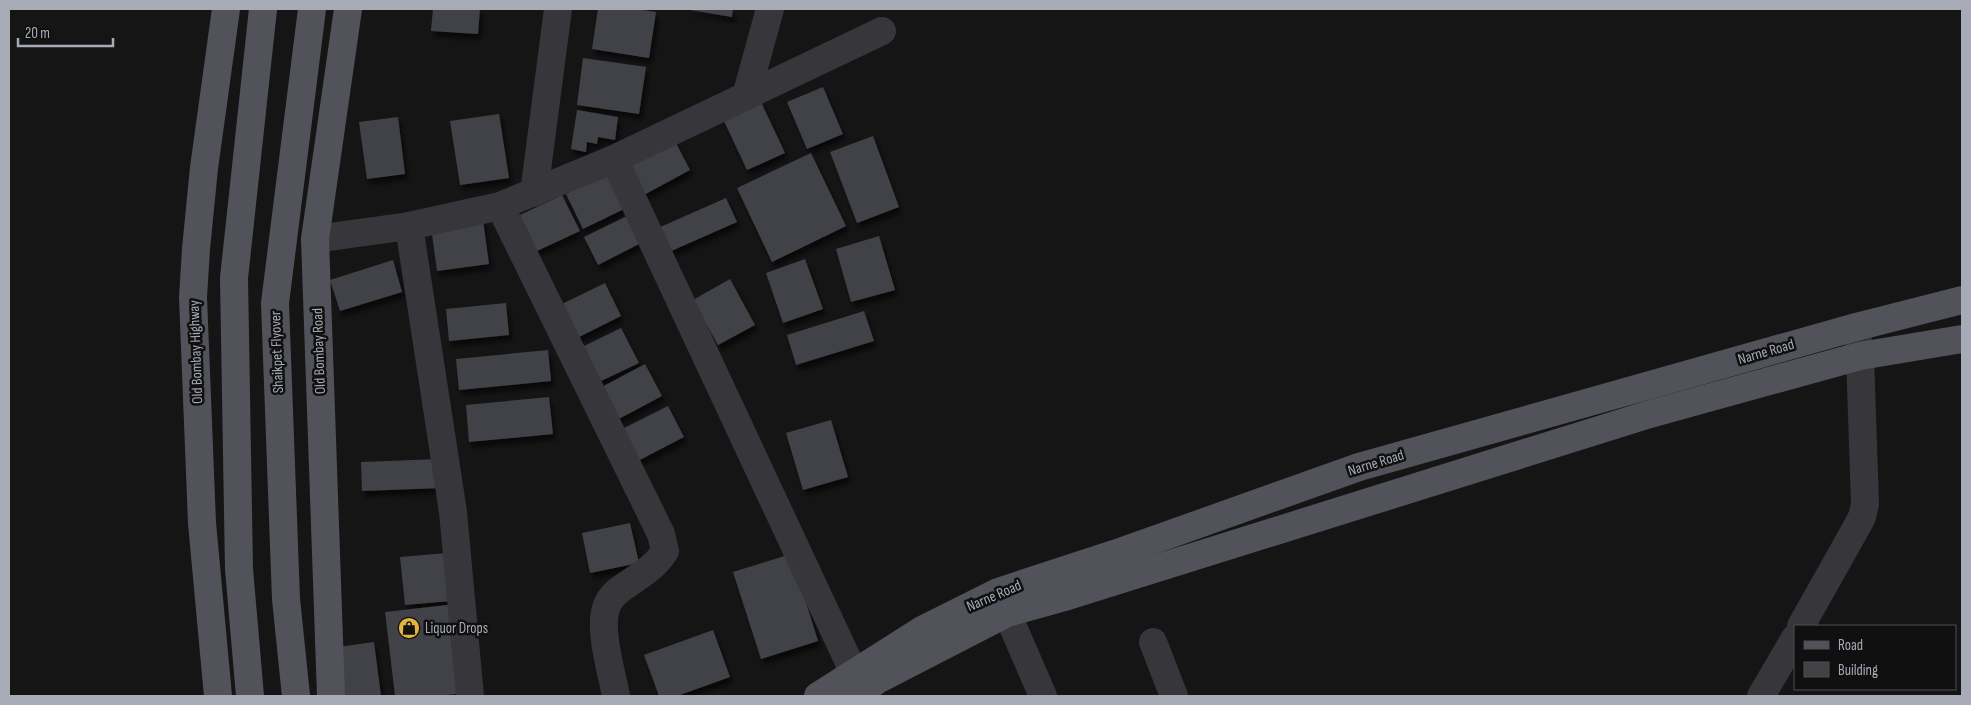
<svg xmlns="http://www.w3.org/2000/svg" width="1971" height="705" viewBox="0 0 1971 705" font-family="'Sofia Sans Condensed',sans-serif">
  <style>
    .building { fill: #414246; filter: url(#shadow) }
    .lines { fill: none; stroke-linecap: round; stroke-linejoin: round }
    .minor { stroke: #36363b; stroke-width: 28 }
    .major { stroke: #52535a; stroke-width: 28 }
    .labels { text-anchor: middle; dominant-baseline: central; stroke-width: 5; stroke-linejoin: round; paint-order: stroke }
    .street-label { font-size: 15px; fill: #a7abb5; stroke: #101011 }
    .poi-label { font-size: 15px; fill: #a7abb5; stroke: #101011; text-anchor: start }
  </style>
  <defs>
    <filter id="shadow"><feDropShadow dx="3" dy="5.5" stdDeviation="2.5" flood-color="#0009"/></filter>
  </defs>
  <rect width="100%" height="100%" fill="#151516"/>
  <g class="building">
    <polygon points="433,9 480,9 478,34 431,31"/>
    <polygon points="598,9 636,9 656,12 649,58 592,49"/>
    <polygon points="684,9 733,9 732,17"/>
    <polygon points="583,58 646,67 639,114 577,105"/>
    <polygon points="823,87 843,134 807,149 787,102"/>
    <polygon points="761,102 785,153 747,170 723,119"/>
    <polygon points="577,110 618,117 615,140 598,137 597,144 587,142 586,152 571,149"/>
    <polygon points="499,114 509,178 460,185 450,121"/>
    <polygon points="398,117 405,174 367,179 359,122"/>
    <polygon points="873,136 899,207 857,223 830,152"/>
    <polygon points="675,141 690,170 642,196 627,167"/>
    <polygon points="811,153 846,226 772,262 737,188"/>
    <polygon points="608,173 626,208 583,229 566,194"/>
    <polygon points="562,195 580,231 537,251 520,215"/>
    <polygon points="726,198 737,222 669,252 658,228"/>
    <polygon points="627,216 641,243 598,265 584,237"/>
    <polygon points="483,220 489,264 437,271 431,227"/>
    <polygon points="879,236 895,290 851,302 836,249"/>
    <polygon points="805,259 823,309 783,323 766,273"/>
    <polygon points="393,260 402,292 340,311 330,280"/>
    <polygon points="730,279 755,325 718,345 693,300"/>
    <polygon points="605,283 621,316 577,338 560,305"/>
    <polygon points="506,303 509,335 449,341 446,309"/>
    <polygon points="864,311 874,341 796,365 787,335"/>
    <polygon points="621,328 639,363 599,382 582,347"/>
    <polygon points="548,350 551,381 459,390 456,359"/>
    <polygon points="645,364 662,396 615,421 598,389"/>
    <polygon points="549,397 553,434 469,442 466,405"/>
    <polygon points="668,406 684,437 632,464 616,432"/>
    <polygon points="831,420 848,477 803,490 786,433"/>
    <polygon points="440,459 441,488 362,491 361,462"/>
    <polygon points="630,523 639,563 590,573 582,533"/>
    <polygon points="447,553 451,601 405,605 400,557"/>
    <polygon points="791,554 818,641 761,659 733,572"/>
    <polygon points="456,604 467,693 435,696 395,696 385,612"/>
    <polygon points="713,630 730,677 677,696 659,696 644,655"/>
    <polygon points="374,642 381,696 345,696 338,647"/>
  </g>
  <g class="lines">
    <g class="minor">
      <polyline points="746,96 882,31"/>
      <polyline points="614,159 854,673"/>
      <polyline points="534,193 558,9"/>
      <path d="M 500,206 L 661,534 L 665,551 C 655,568 637,577 622,588 C 613,594 607,602 605,612 C 600,634 612,674 616,696"/>
      <polyline points="409,226 453,512 470,696"/>
      <polyline points="315,239 409,226 500,206 614,159 746,96 770,9"/>
      <polyline points="1007,613 1043,696"/>
      <polyline points="1801,626 1855,530 1862,517 1865,504 1860,356 1856,327"/>
      <polyline points="1153,642 1174,696"/>
      <polyline points="1761,696 1795,638"/>
    </g>
    <g class="major">
      <polyline points="218,696 202,523 193,297 196,249 204,168 226,9"/>
      <polyline points="250,696 239,569 234,278 263,9"/>
      <polyline points="296,696 286,599 275,303 312,9"/>
      <polyline points="331,696 315,239 348,9"/>
      <polyline points="818,696 922,630 998,592 1123,551 1359,467 1856,327 1962,300"/>
      <polyline points="856,696 877,680 1007,613 1068,596 1650,414 1860,356 1962,339"/>
    </g>
  </g>
  <defs>
    <g id="shop-disc" transform="scale(1.125)"><circle r="9.5" fill="#e3b540" stroke="#101011"/><path d="M-5-2.5h2.3a2.7 3.5 0 0 1 5.4 0H5L5.5 6h-11ZM-1.5-2.5h3a1.5 2.3 0 0 0-3 0Z" fill="#111"/></g>
  </defs>
  <g fill-rule="evenodd">
    <use href="#shop-disc" x="409" y="628"/>
  </g>
  <g class="labels">
    <g class="street-label">
      <text transform="translate(319 351) rotate(-92)">Old Bombay Road</text>
      <text transform="translate(196 352) rotate(-92)">Old Bombay Highway</text>
      <text transform="translate(277 352) rotate(-92)">Shaikpet Flyover</text>
      <text transform="translate(1766 352) rotate(-16)">Narne Road</text>
      <text transform="translate(1376 463) rotate(-17)">Narne Road</text>
      <text transform="translate(994 596) rotate(-23)">Narne Road</text>
    </g>
    <g class="poi-label">
      <text x="425" y="628">Liquor Drops</text>
    </g>
  </g>
  <rect width="1971" height="705" fill="none" stroke="#a7abb5" stroke-width="20"/>
  <rect x="1794" y="625" width="162" height="65" fill="#101011" stroke="#4c4e53"/>
  <rect x="1804" y="641" width="25" height="8" fill="#52535a" stroke="#4c4e53"/>
  <text x="1838" y="650" font-size="15" fill="#a7abb5">Road</text>
  <rect x="1804" y="662" width="25" height="15" fill="#414246" stroke="#4c4e53"/>
  <text x="1838" y="675" font-size="15" fill="#a7abb5">Building</text>
  <path d="M18 38v8h95v-8" fill="none" stroke="#a7abb5" stroke-width="2.5"/>
  <text x="25" y="38" font-size="15" fill="#a7abb5" stroke="#101011" stroke-width="4" paint-order="stroke">20 m</text>
</svg>
